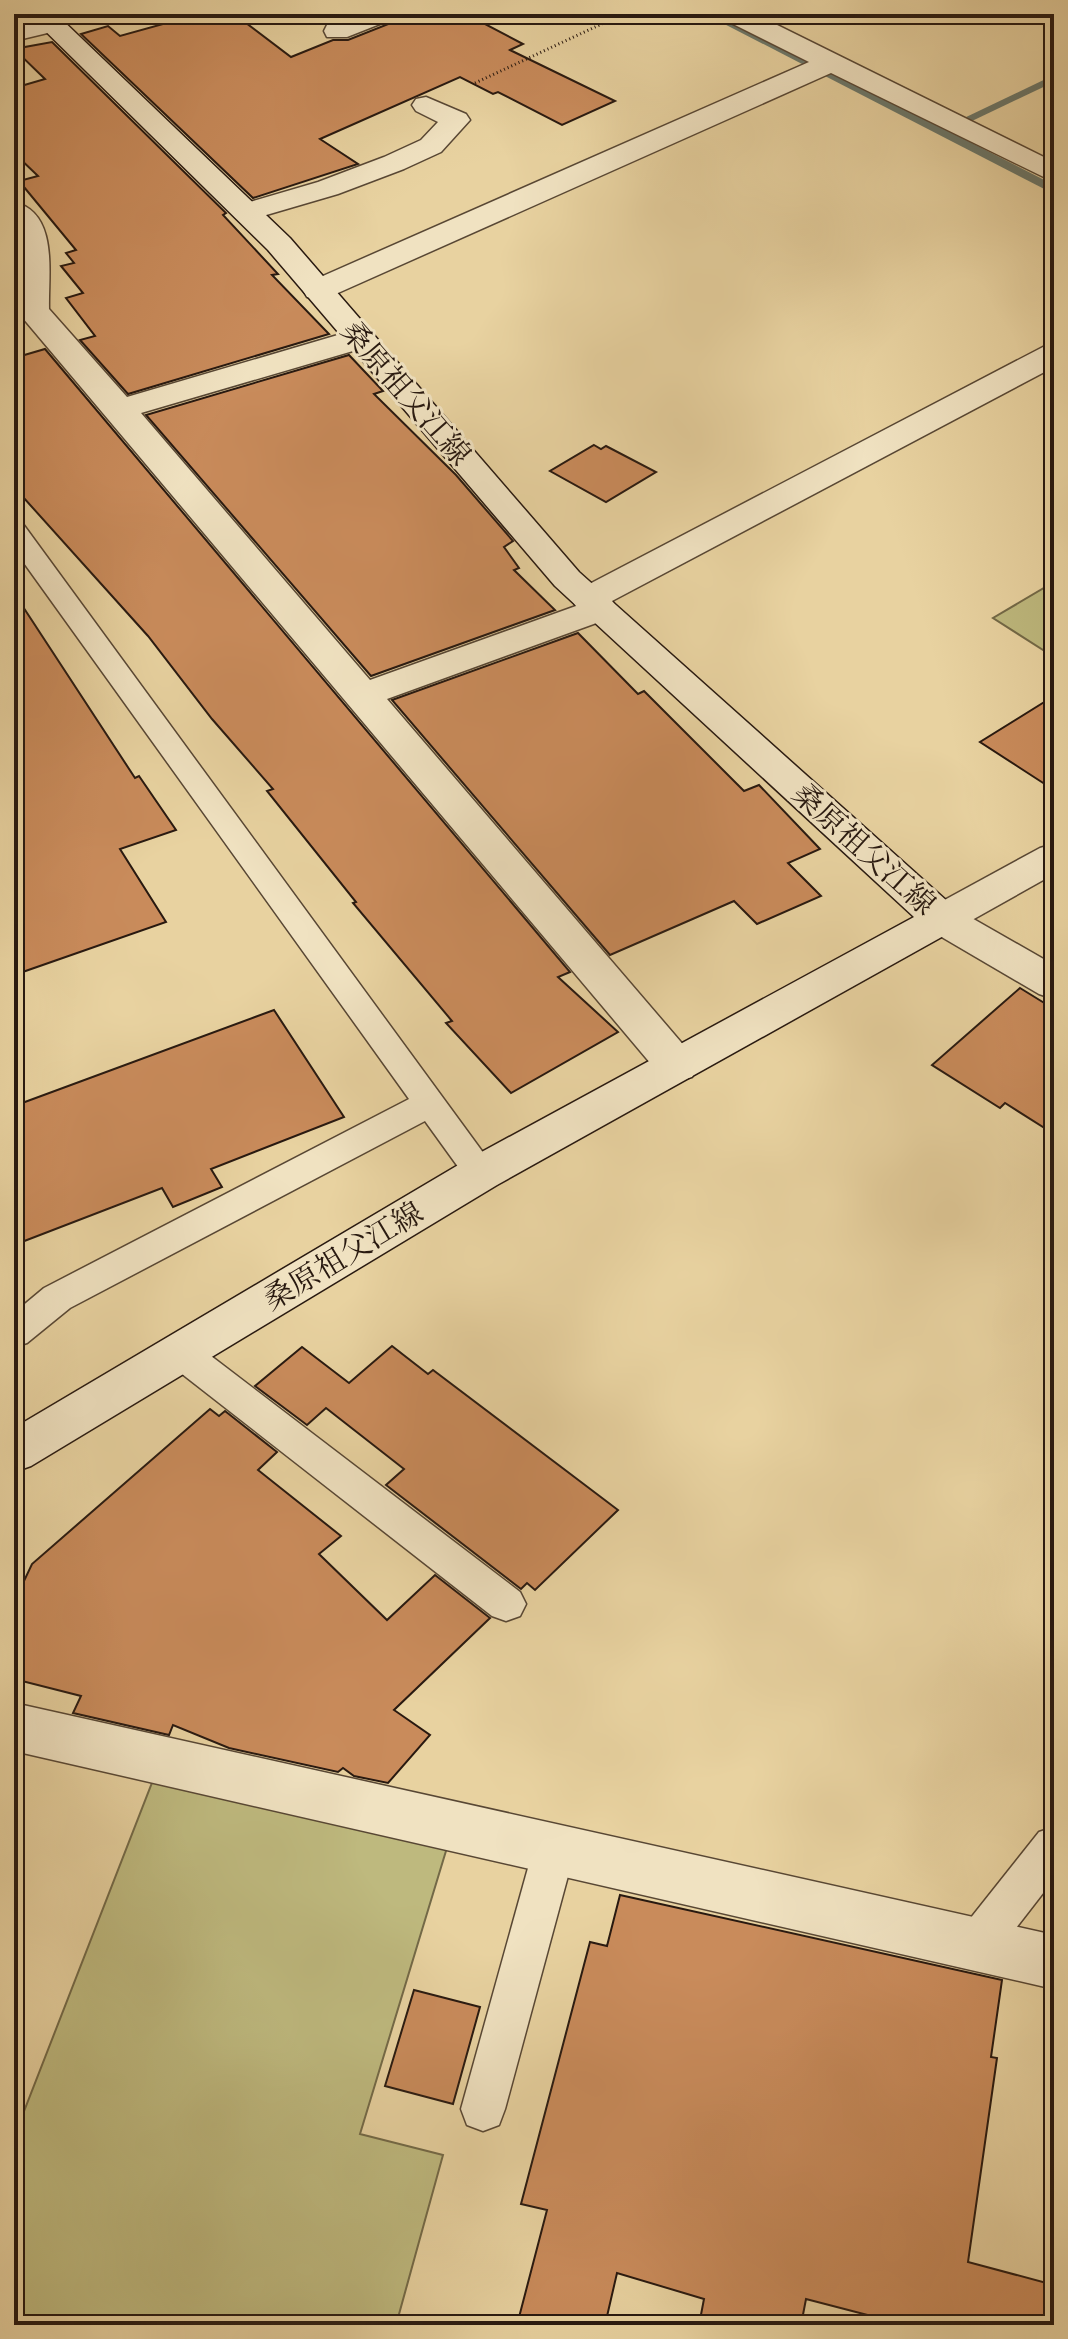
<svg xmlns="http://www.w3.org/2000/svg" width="1068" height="2339" viewBox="0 0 1068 2339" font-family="'IM FELL Great Primer','Noto Serif JP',serif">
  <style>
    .green { fill: #beb97e; stroke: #736947; stroke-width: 2 }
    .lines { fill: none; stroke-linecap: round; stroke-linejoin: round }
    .stream { fill: #6b786b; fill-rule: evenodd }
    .building { fill: #c98b5b; stroke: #281910; stroke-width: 2 }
    .service-casing { stroke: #584734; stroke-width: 3 }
    .minor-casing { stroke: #584734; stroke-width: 3 }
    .tertiary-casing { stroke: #584734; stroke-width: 3 }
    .secondary-casing { stroke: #281910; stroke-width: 3 }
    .path { stroke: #281910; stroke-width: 3; stroke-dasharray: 1 3; stroke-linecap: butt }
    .service { fill: #f0e2c1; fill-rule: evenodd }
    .minor { fill: #f0e2c1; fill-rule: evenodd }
    .tertiary { fill: #f0e2c1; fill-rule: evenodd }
    .secondary { fill: #f0e2c1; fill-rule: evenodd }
    .labels { text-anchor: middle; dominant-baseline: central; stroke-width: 6; stroke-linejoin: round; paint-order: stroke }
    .street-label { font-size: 30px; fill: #281910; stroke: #f0e2c1 }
  </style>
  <rect width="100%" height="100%" fill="#e8d2a0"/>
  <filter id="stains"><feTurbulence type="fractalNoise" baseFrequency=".0025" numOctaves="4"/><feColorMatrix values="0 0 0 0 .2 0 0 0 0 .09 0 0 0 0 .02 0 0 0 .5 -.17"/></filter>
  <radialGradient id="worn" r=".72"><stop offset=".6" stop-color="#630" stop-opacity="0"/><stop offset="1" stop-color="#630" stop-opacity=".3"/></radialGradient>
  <g class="green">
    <polygon points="1054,582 1054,657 993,618"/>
    <polygon points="155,1775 449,1841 360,2134 443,2155 396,2325 14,2325 14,2137"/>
  </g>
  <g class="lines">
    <g class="stream">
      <polygon points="705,14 718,14 814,63 804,65"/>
      <polygon points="825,72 833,72 1054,185 1054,194 825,76"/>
      <polygon points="1054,75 1054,82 972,121 962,119"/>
    </g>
  </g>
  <g class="building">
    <polygon points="199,14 234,14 291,57 333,40 348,40 391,23 397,14 466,14 523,44 510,50 615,101 562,125 498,92 493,94 460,77 320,139 358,164 253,198 81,34 108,26 120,36"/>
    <polygon points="52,42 226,213 223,215 278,274 272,275 329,334 128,394 80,340 95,336 66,298 83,293 61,266 74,263 66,253 76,250 19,181 38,176 14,153 14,88 45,79 14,49"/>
    <polygon points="45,349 570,972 558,977 618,1032 511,1093 446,1023 452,1021 353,903 356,902 267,791 273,789 212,719 148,636 14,487 14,358"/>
    <polygon points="349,355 383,391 374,394 456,475 513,541 504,547 519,568 514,570 555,610 371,676 146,415"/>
    <polygon points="594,445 601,449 606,446 656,472 606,502 550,471"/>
    <polygon points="14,593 135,778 139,776 176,830 120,849 166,922 14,975"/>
    <polygon points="578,633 638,694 644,691 744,791 759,785 820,849 788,863 821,896 757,924 734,901 610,955 392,700"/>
    <polygon points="1054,696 1054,790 980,742"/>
    <polygon points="1020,988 1054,1009 1054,1134 1005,1103 1000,1108 932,1065"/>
    <polygon points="274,1010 344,1117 211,1169 222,1187 173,1207 162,1188 14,1245 14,1106"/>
    <polygon points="392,1346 428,1374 433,1370 618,1510 535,1590 527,1583 521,1589 386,1485 404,1469 326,1408 307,1425 255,1386 302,1347 349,1383"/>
    <polygon points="210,1409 219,1416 225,1411 277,1452 258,1470 341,1536 319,1554 387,1620 435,1575 490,1618 394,1710 430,1735 388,1783 354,1776 343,1768 338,1772 229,1748 173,1725 169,1735 73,1713 81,1696 14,1679 14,1602 32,1564"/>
    <polygon points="620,1895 1002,1980 991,2057 997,2058 968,2262 1054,2285 1054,2325 906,2325 806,2299 801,2325 699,2325 704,2299 617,2273 605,2325 517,2325 547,2210 521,2204 590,1942 607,1946"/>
    <polygon points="414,1990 480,2007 453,2104 385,2086"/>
  </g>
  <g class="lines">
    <g class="service-casing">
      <g id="service">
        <polygon points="14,522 23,524 498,1173 493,1182 481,1186 469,1182 425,1121 70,1308 27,1343 14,1347 14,1313 44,1288 409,1099 14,549"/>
        <polygon points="181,1339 194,1343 520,1592 526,1604 520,1616 506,1621 492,1616 168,1363 163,1353 168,1343"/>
        <polygon points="1054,1827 1054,1879 992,1959 977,1965 962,1959 956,1944 962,1929 1039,1832"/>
        <polygon points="554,1831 569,1836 575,1850 505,2109 499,2125 483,2131 467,2125 461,2109 533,1850 539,1836"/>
      </g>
    </g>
    <g class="minor-casing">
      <g id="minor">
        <polygon points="357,14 394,14 390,20 347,37 327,37 324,31 327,25"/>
        <polygon points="721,14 755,14 1054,162 1054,182 831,73 329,297 318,299 307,297 303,290 307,283 809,62 725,20"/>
        <polygon points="51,16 60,18 64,24 60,30 14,41 14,25"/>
        <polygon points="426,97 466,114 470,120 441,152 404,169 338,194 256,218 246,221 236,218 231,212 236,206 318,182 384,157 421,140 438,122 416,111 412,105 416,99"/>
        <path d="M 14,202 C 59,213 48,273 49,309 L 127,397 L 348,332 L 359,330 L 370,332 L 375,339 L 370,346 L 141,413 L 370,680 L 576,606 L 571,599 L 576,591 L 1043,347 L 1054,344 L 1054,367 L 612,601 L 618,609 L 613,617 L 387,699 L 692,1055 L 698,1066 L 692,1077 L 677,1081 L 662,1077 L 22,317 L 17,310 L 18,234 L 14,230 Z"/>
        <polygon points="942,905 956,909 1054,965 1054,999 1039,994 928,929 922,919 928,909"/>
        <polygon points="14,1703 1054,1935 1054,1989 14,1751"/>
      </g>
    </g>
    <g class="tertiary-casing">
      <polygon id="tertiary" points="1054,844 1054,874 956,929 942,933 928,929 922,919 928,909 1040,848"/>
    </g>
    <g class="secondary-casing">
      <polygon id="secondary" points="28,14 56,14 290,238 579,572 956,909 962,919 956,929 497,1185 31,1466 14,1472 14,1428 465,1161 914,917 555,586 268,250"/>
    </g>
    <polyline class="path" points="475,83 623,14"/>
    <use href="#service" class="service"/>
    <use href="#minor" class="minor"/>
    <use href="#tertiary" class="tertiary"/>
    <use href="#secondary" class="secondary"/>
  </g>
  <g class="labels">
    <g class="street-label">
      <text transform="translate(406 393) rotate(49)">桑原祖父江線</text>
      <text transform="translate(864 849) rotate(42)">桑原祖父江線</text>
      <text transform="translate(343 1256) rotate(-31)">桑原祖父江線</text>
    </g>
  </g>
  <rect width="1068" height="2339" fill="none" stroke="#e8d2a0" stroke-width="48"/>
  <rect x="16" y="16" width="1036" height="2307" fill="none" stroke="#281910" stroke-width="4"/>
  <rect x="24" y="24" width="1020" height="2291" fill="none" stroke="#281910" stroke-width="2"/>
  <rect width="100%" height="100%" filter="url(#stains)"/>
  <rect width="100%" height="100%" fill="url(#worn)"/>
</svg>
